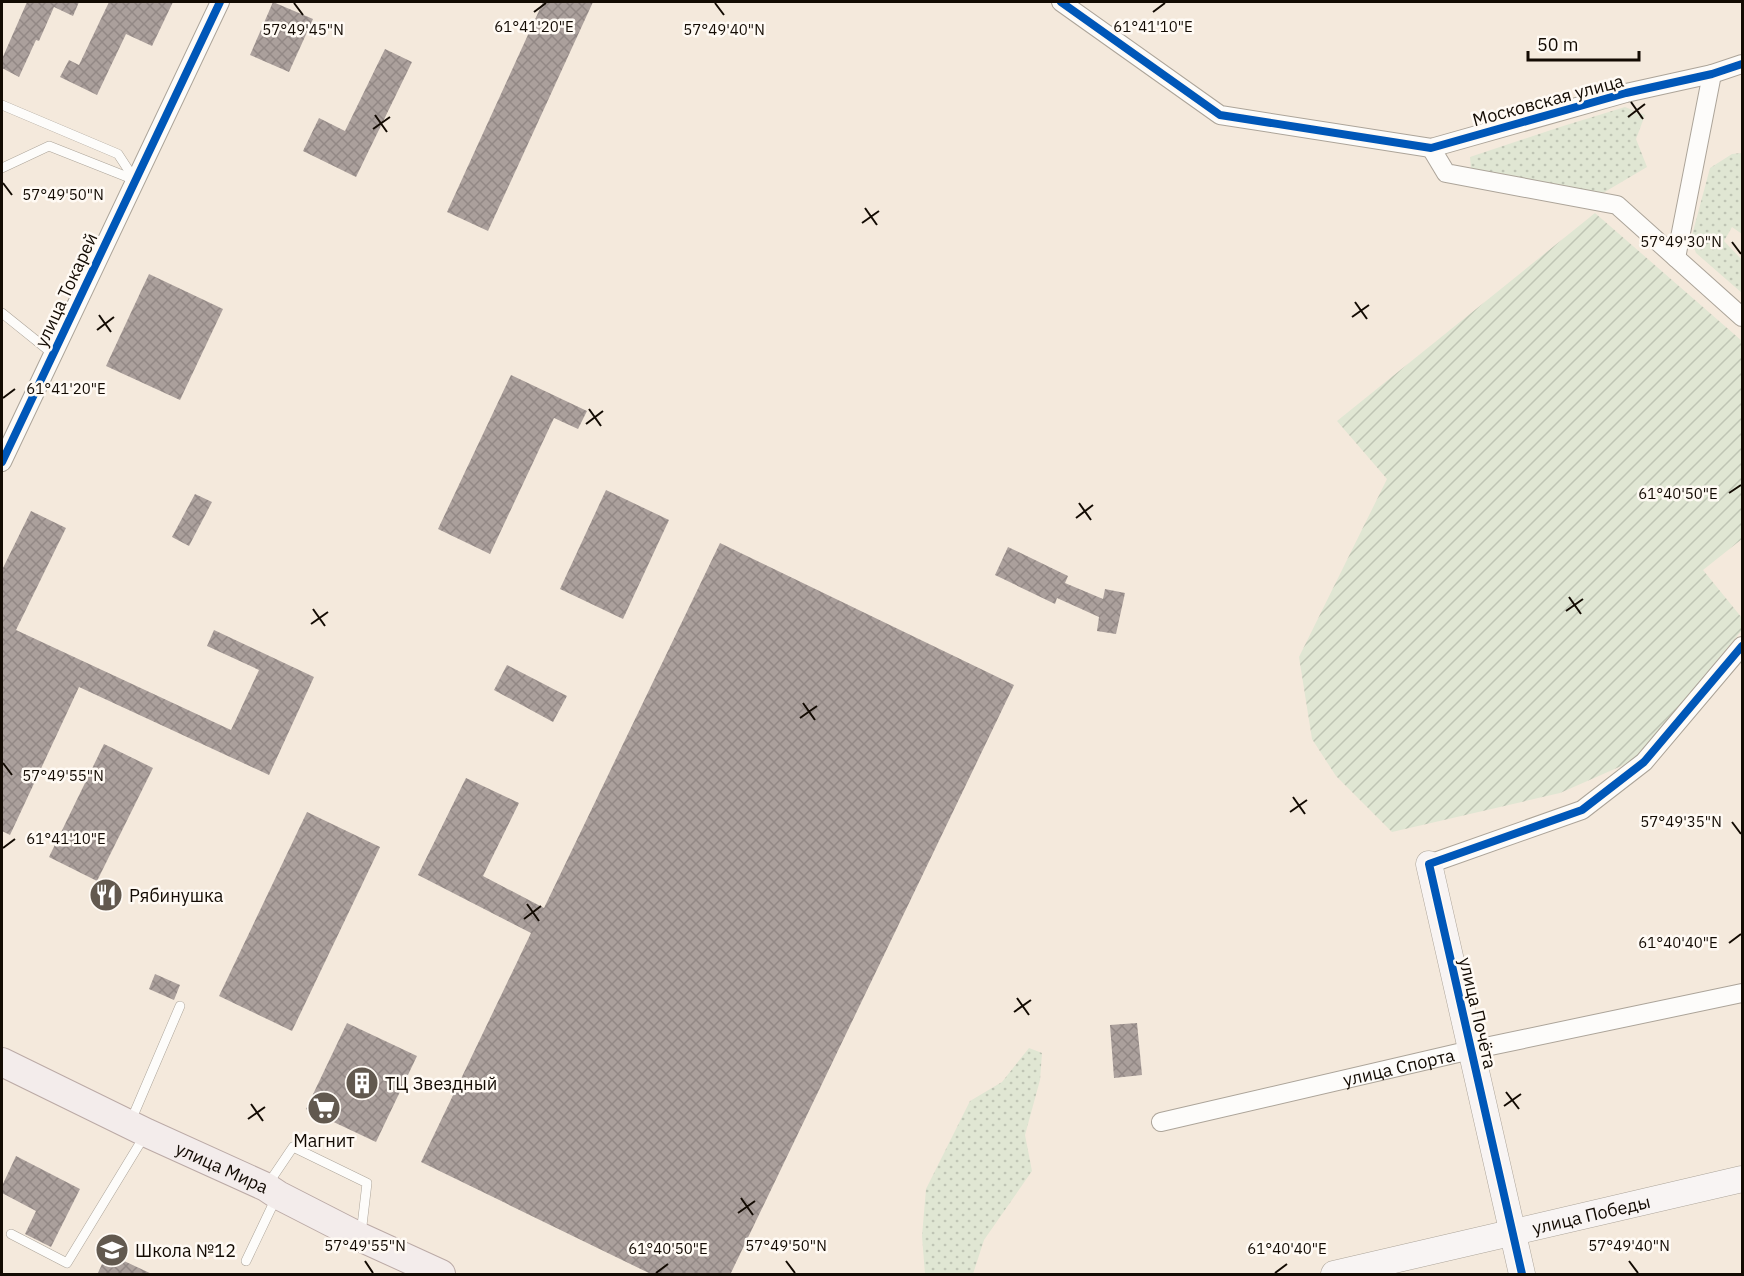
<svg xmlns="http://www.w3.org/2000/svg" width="1744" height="1276" viewBox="0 0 1744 1276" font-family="'IBM Plex Sans',sans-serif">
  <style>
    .grass { fill: url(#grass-dots) }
    .garden { fill: url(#garden-furrows) }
    .building { fill: url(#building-cross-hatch) }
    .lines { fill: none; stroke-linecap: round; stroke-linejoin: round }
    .lane-casing { stroke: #aca499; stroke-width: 10 }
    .street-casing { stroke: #aca499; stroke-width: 20 }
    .secondary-casing { stroke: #aca499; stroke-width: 27 }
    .primary-casing { stroke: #bbaaa6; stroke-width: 30 }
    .lane { stroke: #fdfcfa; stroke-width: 9 }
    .street { stroke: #fdfcfa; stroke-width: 18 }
    .secondary { stroke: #f8f4f3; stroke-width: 26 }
    .primary { stroke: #f3eceb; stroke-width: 28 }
    .cycleway-casing { stroke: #fffaf4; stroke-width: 11 }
    .cycleway { stroke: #0057b8; stroke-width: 8 }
    .ticks { fill: none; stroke: #130b03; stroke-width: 2 }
    .labels { text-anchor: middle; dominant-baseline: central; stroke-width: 5; stroke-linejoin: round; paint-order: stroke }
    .street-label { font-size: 18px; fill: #130b03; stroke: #fffaf4 }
    .poi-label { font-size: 18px; fill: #130b03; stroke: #fffaf4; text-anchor: start }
    .ticks-label { font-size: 15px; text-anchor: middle; fill: #130b03; stroke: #fffaf4; stroke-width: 5; stroke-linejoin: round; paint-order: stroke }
  </style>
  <defs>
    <pattern id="grass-dots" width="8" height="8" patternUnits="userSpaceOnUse" patternTransform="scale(1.5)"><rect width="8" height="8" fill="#e0e6d3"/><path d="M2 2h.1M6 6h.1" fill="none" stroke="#bfc4b4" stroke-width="1.8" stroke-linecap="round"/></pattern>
    <pattern id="garden-furrows" width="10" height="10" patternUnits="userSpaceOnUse" patternTransform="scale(1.5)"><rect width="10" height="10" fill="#e0e6d3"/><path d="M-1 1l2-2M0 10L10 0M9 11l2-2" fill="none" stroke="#bfc4b4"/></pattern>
    <pattern id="building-cross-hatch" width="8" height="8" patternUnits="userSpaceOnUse" patternTransform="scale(1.5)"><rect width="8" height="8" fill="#aba09c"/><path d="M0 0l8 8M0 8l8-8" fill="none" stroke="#928885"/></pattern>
  </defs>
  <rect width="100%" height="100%" fill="#f4e9dc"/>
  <g class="grass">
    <polygon points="1625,107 1645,115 1636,139 1647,167 1603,193 1471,168 1470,157 1560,127"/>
    <polygon points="1742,153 1742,234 1732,227 1724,241 1742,260 1742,293 1696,253 1691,239 1710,168 1732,154"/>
    <polygon points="1029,1048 1042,1053 1040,1080 1025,1135 1032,1171 984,1240 973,1274 925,1274 922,1236 926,1189 970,1101 1002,1082"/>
  </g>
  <polygon class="garden" points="1595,213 1742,341 1742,539 1703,570 1742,618 1742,630 1635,760 1560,793 1392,832 1336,776 1312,739 1299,657 1387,479 1337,421"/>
  <g class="building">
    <polygon points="27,2 79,2 73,16 54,7 39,41 36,40 19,77 2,68 2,59"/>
    <polygon points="109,2 173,2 152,46 126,34 97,95 60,77 69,60 79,65"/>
    <polygon points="273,2 313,19 289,72 250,55"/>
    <polygon points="543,2 593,2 488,231 447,212"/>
    <polygon points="385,49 412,62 356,177 303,151 319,118 345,131"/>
    <polygon points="149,274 223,309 180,400 106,366"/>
    <polygon points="511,375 587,411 578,429 554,418 490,554 438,529"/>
    <polygon points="606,490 669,520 623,619 560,589"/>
    <polygon points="195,494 212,502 189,546 172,537"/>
    <polygon points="31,511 66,528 16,630 231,730 259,670 207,646 214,630 314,677 269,775 79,687 10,835 2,831 2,570"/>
    <polygon points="720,543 1014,685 730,1275 653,1275 421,1162 531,933 418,875 466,778 519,803 483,876 544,908"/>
    <polygon points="1008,547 1068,576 1065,583 1103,599 1105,589 1125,593 1116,634 1097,631 1099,617 1057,598 1055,604 995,575"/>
    <polygon points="507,665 567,696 553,722 494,690"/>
    <polygon points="104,744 153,768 97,881 49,857"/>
    <polygon points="307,812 380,847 292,1031 219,996"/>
    <polygon points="155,974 180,985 174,1000 149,989"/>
    <polygon points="347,1023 417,1056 376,1142 306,1109"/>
    <polygon points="1137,1023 1142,1075 1114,1078 1110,1025"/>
    <polygon points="16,1156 80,1189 51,1247 25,1234 36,1211 2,1193 2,1186"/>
    <polygon points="107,1253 154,1275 97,1275"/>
  </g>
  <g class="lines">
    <g class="lane-casing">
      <g id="lane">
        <polyline points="2,105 118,154 135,180"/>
        <polyline points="2,168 49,146 135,180"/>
        <polyline points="2,313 53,354"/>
        <polyline points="130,1123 180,1006"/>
        <polyline points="268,1184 293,1147 367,1183 361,1234"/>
        <polyline points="11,1234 67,1263 145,1135"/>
        <polyline points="246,1261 276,1198"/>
      </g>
    </g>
    <g class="street-casing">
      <g id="street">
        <polyline points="1061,2 1220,115 1431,148 1626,93 1712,74 1742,64"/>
        <polyline points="1431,148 1446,173 1617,205 1742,317"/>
        <polyline points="1676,258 1712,74"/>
        <polyline points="2,462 220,2"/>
        <polyline points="1429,864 1582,810 1644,762 1742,646"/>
        <path id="s1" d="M 1161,1122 L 1471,1050 L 1742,993"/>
      </g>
    </g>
    <g class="secondary-casing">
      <g id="secondary">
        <polyline points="1429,864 1522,1274"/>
        <path id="s2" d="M 1334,1274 L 1742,1179"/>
      </g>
    </g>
    <g class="primary-casing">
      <g id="primary">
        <path id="s3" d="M 2,1062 L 147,1133 L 266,1187 L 278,1195 L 360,1237 L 441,1274"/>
      </g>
    </g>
    <use href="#lane" class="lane"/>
    <use href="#street" class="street"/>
    <use href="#secondary" class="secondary"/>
    <use href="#primary" class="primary"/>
    <g class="cycleway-casing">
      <g id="cycleway">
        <polyline points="1061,2 1220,115 1431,148 1626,93 1712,74 1742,64"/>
        <polyline points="2,462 220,2"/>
        <polyline points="1522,1274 1429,864 1582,810 1644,762 1742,646"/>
      </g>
    </g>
    <use href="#cycleway" class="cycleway"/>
  </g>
  <path class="ticks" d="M 294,3 L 303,15M 715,3 L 724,15M 534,12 L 546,3M 1153,12 L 1165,3M 1631,102 L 1643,119M 375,115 L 387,132M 1628,117 L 1645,104M 373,129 L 390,117M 3,183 L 12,195M 865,208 L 877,225M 862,223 L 879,211M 1732,242 L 1741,254M 1355,302 L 1367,319M 99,315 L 111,332M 1352,317 L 1369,305M 97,330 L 114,317M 3,398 L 15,389M 589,409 L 601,426M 586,424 L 603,411M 1729,493 L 1741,485M 1079,503 L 1091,520M 1076,518 L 1093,505M 1569,597 L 1581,614M 313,609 L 325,626M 1566,611 L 1583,599M 311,624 L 328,612M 803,703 L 815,720M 800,718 L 817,706M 3,763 L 12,775M 1293,797 L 1305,814M 1290,812 L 1307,800M 1732,822 L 1741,834M 3,848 L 15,839M 527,904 L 539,921M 524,919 L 541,906M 1729,943 L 1741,934M 1017,998 L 1029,1015M 1014,1012 L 1031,1000M 1506,1092 L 1519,1109M 251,1104 L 263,1121M 1504,1106 L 1521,1094M 248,1119 L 265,1107M 741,1198 L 753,1215M 738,1213 L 755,1201M 365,1261 L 373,1273M 786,1261 L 795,1273M 1629,1261 L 1638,1273M 656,1273 L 668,1264M 1275,1273 L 1287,1264"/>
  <defs>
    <g id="restaurant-disc" transform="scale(1.725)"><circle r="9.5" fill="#62594f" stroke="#fffaf4"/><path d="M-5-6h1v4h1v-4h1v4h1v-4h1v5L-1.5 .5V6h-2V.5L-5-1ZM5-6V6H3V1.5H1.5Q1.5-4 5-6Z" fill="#fff"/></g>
    <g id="building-disc" transform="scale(1.725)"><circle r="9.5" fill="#62594f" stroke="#fffaf4"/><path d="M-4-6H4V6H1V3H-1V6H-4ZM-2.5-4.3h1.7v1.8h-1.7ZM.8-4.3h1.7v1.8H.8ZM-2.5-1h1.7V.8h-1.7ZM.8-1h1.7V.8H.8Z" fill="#fff"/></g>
    <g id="supermarket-disc" transform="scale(1.725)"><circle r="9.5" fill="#62594f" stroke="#fffaf4"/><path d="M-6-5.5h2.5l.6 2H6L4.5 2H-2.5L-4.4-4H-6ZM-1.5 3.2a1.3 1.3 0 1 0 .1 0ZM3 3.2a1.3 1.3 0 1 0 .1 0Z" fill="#fff"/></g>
    <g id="school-disc" transform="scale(1.725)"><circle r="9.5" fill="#62594f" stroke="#fffaf4"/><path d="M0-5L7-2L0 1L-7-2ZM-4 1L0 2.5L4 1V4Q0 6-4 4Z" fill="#fff"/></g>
  </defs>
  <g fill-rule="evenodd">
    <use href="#restaurant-disc" x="106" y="895"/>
    <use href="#building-disc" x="362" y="1083"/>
    <use href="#supermarket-disc" x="324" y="1108"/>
    <use href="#school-disc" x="112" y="1250"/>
  </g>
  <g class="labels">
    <g class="street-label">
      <text transform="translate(1548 100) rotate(-15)">Московская улица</text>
      <text transform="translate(66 290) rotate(-65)">улица Токарей</text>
      <text transform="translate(1478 1013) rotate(77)">улица Почёта</text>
      <text stroke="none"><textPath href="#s1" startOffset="244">улица Спорта</textPath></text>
      <text stroke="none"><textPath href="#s3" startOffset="244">улица Мира</textPath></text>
      <text stroke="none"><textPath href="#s2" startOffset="264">улица Победы</textPath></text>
    </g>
    <g class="poi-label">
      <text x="129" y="895">Рябинушка</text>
      <text x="385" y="1083">ТЦ Звездный</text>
      <text x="324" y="1140" text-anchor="middle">Магнит</text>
      <text x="135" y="1250">Школа №12</text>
    </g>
  </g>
  <g class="ticks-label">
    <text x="534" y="32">61°41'20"E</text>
    <text x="1153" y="32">61°41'10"E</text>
    <text x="303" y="35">57°49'45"N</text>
    <text x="724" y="35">57°49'40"N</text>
    <text x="63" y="200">57°49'50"N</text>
    <text x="1681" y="247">57°49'30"N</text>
    <text x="66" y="394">61°41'20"E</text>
    <text x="1678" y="499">61°40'50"E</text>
    <text x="63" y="781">57°49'55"N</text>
    <text x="1681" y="827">57°49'35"N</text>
    <text x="66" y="844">61°41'10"E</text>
    <text x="1678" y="948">61°40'40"E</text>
    <text x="365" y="1251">57°49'55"N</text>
    <text x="786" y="1251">57°49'50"N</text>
    <text x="1629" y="1251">57°49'40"N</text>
    <text x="668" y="1254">61°40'50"E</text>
    <text x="1287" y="1254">61°40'40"E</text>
  </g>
  <rect width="1744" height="1276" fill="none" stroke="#130b03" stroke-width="6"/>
  <path d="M1528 51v9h111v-9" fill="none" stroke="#130b03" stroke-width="3"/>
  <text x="1537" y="51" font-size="18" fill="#130b03" stroke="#fffaf4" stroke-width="4.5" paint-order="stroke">50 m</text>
</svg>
